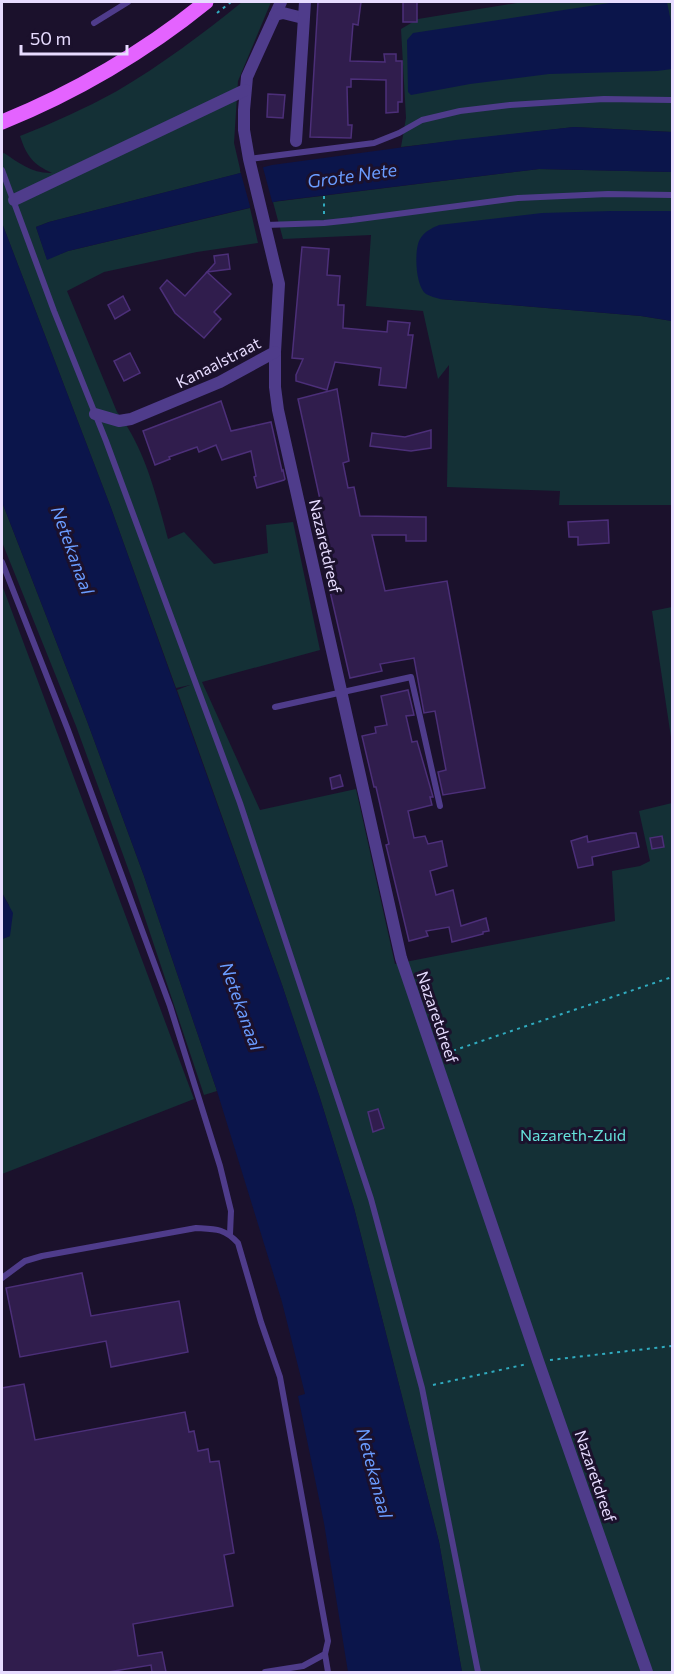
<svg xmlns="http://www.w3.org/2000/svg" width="674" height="1674" viewBox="0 0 674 1674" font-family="Commissioner,sans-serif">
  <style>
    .green { fill: #143036 }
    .water { fill: #0b154b }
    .pier { fill: #1b112c }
    .building { fill: #301d4d; stroke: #4c2f79; stroke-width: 1.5 }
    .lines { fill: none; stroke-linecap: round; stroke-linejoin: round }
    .path { stroke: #30abbf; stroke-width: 2; stroke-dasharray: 3 4.5; stroke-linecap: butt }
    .lane { stroke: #4f3c8b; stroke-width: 6 }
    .street { stroke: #4f3c8b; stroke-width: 12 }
    .primary { stroke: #e463ff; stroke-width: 15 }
    .labels { text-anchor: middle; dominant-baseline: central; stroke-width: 6; stroke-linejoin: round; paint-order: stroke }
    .street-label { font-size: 16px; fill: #e7dcff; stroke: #1b112c }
    .park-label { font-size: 16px; fill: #65e2db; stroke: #1b112c }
    .water-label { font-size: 18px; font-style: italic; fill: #6a9cff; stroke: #1b112c }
  </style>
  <rect width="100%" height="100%" fill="#1b112c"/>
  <g class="green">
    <path d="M 242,2 L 271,2 L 238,81 L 234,143 L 241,173 L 49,222 L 36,227 L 47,259 L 68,251 L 250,208 L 258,243 L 197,252 L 104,272 L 67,291 L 117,412 C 145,448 156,495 168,539 L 184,532 L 214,564 L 268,553 L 266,525 L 293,522 L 320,650 L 202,682 L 260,810 L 356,789 L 395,964 L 615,921 L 612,871 L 640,866 L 650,861 L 639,811 L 672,803 L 672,1672 L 462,1672 L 439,1542 L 354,1208 L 319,1095 L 282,985 L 177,690 L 190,685 L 176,688 L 111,508 L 2,223 L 2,154 L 4,153 C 19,163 33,174 52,173 C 33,164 27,157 20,136 C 53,123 86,108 117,91 C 161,65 203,34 242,2 Z"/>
    <polygon points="523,2 672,2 672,132 574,127 401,147 406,118 401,29 418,19"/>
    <polygon points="539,169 672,172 672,211 611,211 440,299 641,316 672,321 672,505 559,505 560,491 447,487 449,365 438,379 423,311 366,306 371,235 283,239 273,202"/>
    <polygon points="2,502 87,721 144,876 217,1091 204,1095 133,882 76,726 2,542"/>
    <polygon points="2,585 194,1099 2,1174 2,939 10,936 9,905 2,893"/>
    <polygon points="672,607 672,744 652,611"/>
  </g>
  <g class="water">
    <polygon points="616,2 667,2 672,27 672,69 657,71 549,74 470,84 411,95 408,92 407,40 413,33"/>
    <polygon points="574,127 672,132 672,172 539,169 278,201 68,251 47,260 36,227 49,222 272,165 456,140"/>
    <path d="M 611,211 L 672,211 L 672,321 L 641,316 L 440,299 C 436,298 430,296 426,294 C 415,286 414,249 420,239 C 425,231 432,228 439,225 L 542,213 Z"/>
    <polygon points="2,223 111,508 282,985 319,1095 354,1208 439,1542 462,1672 367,1672 366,1671 348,1672 324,1523 298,1396 305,1394 282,1302 217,1091 144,876 87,721 2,502"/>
    <polygon points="2,893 13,913 10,936 2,939"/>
  </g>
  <polygon class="pier" points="262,164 273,205 251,210 240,170"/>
  <g class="building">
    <polygon points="318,2 361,2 358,25 353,24 350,61 385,62 384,54 396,54 396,61 402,61 402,102 398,102 398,112 386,113 386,80 351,79 351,87 347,87 348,125 352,125 351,138 310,137"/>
    <rect x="403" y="2" width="14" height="20"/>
    <polygon points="268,94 285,95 283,118 267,117"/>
    <polygon points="302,247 329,249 327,275 340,276 338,305 344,305 343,328 387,332 388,321 410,323 408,335 413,335 406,388 379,385 381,368 335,362 327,390 296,381 296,375 303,359 292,358"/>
    <polygon points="228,254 230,269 207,272 215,263 214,256"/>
    <polygon points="207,272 231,294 214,312 221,319 204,338 175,313 160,288 167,280 185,296"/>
    <polygon points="123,296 130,310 115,319 108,305"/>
    <polygon points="130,353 140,373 124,381 114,361"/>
    <polygon points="337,389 349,461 343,463 348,488 354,487 360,516 426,517 426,541 406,541 406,535 372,535 381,574 385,591 447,581 485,788 443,795 438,772 446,770 435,711 424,713 414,658 380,664 382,671 350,678 312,513 321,504 298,399"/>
    <polygon points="221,401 231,431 271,422 282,471 283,470 285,479 284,480 257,488 254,477 256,476 251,451 222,460 216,445 199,452 197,447 169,457 170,459 155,465 143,431"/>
    <polygon points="431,430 431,448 411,451 370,446 372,433 405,437"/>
    <polygon points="608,520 609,543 578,545 578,537 569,537 568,522"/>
    <polygon points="408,690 414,715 406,716 412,742 417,741 433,797 430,797 432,805 408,811 414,838 425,836 428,844 442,841 447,866 430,871 436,895 453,890 461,926 486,918 489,931 483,932 483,934 452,942 449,927 426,931 428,936 409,941 386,845 389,844 376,787 374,787 362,736 376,733 375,727 387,725 381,696"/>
    <polygon points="340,775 343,786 332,789 330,778"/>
    <polygon points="631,833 636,833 639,847 592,857 593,865 578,868 571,841 587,836 588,842"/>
    <polygon points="662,836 664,847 652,849 650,838"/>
    <polygon points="378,1109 384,1128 373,1132 368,1112"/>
    <polygon points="82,1273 91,1316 179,1301 188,1352 111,1367 106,1341 20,1357 6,1288"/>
    <polygon points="24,1384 35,1440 185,1412 189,1432 194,1431 198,1451 208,1449 210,1462 219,1461 234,1553 224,1555 233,1606 133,1624 138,1656 162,1652 166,1672 152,1672 151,1665 108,1672 2,1672 2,1388"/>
  </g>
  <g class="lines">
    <g class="path">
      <polyline points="217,13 231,2"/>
      <polyline points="324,214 324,196"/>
      <polyline points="446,1053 672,977"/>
      <polyline points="550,1360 672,1346"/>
      <polyline points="433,1385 527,1364"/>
    </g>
    <g class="lane">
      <polyline points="94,23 128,2"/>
      <polyline points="249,159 374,143 399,133 422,120 460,111 510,105 604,99 672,100"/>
      <polyline points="2,170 54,311 106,441 240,803 371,1199 422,1388 478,1672"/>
      <polyline points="266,225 324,223 352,220 518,198 608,194 672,195"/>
      <polyline points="2,562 68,730 170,1006 220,1166 231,1211 230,1234"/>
      <polyline points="275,707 411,677 440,806"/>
      <path d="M 2,1278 L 25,1261 L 42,1256 L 196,1228 C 215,1229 224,1228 238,1243 L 261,1322 L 280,1377 L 328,1641 L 325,1654 L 303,1666 L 265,1672"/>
      <polyline points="325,1654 328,1672"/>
    </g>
    <g class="street">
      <polyline points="281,2 247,77 244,110 244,130 249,159 279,284 275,352 275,387 278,410 401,958 538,1361 647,1672"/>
      <polyline points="275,15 283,13 303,18"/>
      <polyline points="296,141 305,2"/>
      <polyline points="14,200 245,90"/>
      <polyline points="95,414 119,421 131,419 220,382 275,352"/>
    </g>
    <path class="primary" d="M 2,122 C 74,93 146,51 206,2"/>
  </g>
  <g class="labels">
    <g class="street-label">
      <text transform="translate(218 362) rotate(-27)">Kanaalstraat</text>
      <text transform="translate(326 546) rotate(77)">Nazaretdreef</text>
      <text transform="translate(438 1017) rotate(71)">Nazaretdreef</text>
      <text transform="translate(596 1476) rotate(71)">Nazaretdreef</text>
    </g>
    <g class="park-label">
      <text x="573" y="1134">Nazareth-Zuid</text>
    </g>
    <g class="water-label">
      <text transform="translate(352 175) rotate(-8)">Grote Nete</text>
      <text transform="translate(73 550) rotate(70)">Netekanaal</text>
      <text transform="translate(242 1006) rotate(70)">Netekanaal</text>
      <text transform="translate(375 1473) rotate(75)">Netekanaal</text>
    </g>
  </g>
  <rect width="674" height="1674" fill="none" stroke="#e7dcff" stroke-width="6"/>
  <path d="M21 45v9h106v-9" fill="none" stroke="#e7dcff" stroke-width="3"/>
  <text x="30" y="45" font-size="18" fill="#e7dcff" stroke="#1b112c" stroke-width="4.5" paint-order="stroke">50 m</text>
</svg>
